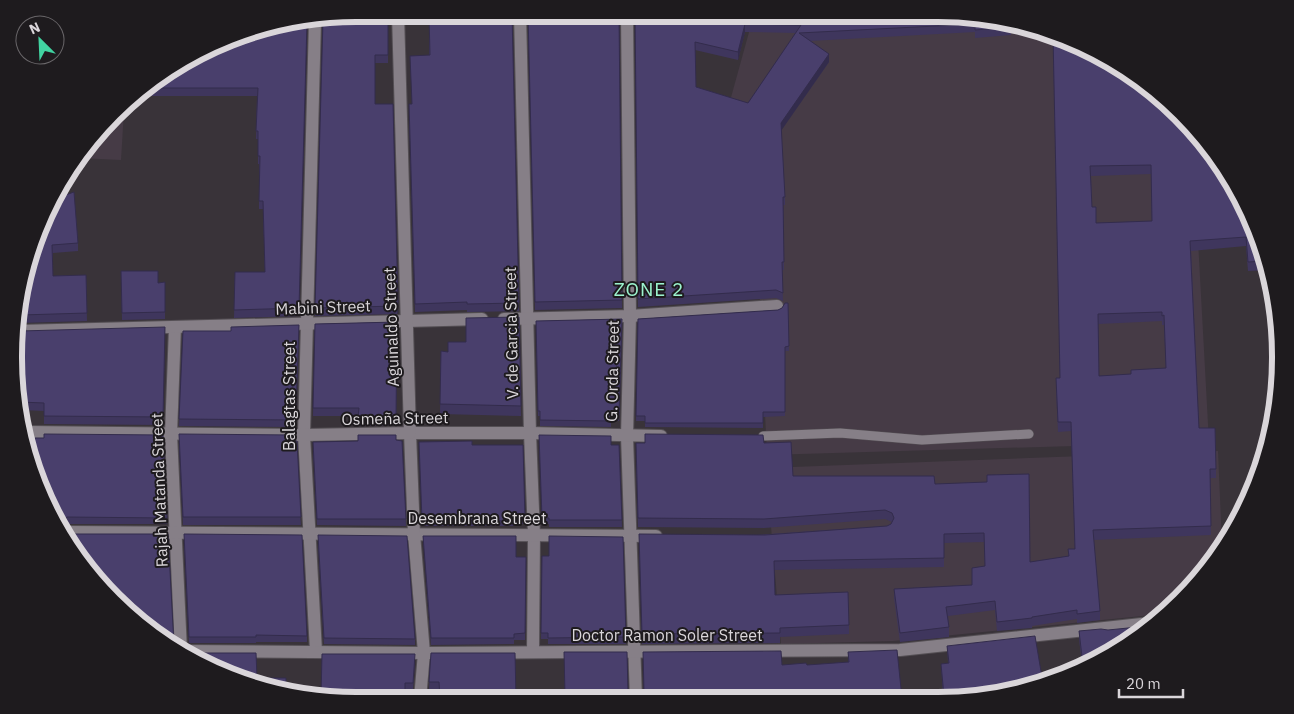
<svg xmlns="http://www.w3.org/2000/svg" width="1294" height="714" viewBox="0 0 1294 714" font-family="'IBM Plex Sans',sans-serif">
  <style>
    .built { fill: #463b46 }
    .lines { fill: none; stroke-linecap: round; stroke-linejoin: round }
    .lane-casing { stroke: #544f54; stroke-width: 10 }
    .street-casing { stroke: #544f54; stroke-width: 14 }
    .secondary-casing { stroke: #544f54; stroke-width: 14 }
    .lane { stroke: #867f87; stroke-width: 9 }
    .street { stroke: #867f87; stroke-width: 12 }
    .secondary { stroke: #867f87; stroke-width: 12 }
    .wall { fill: #3f365d; fill-rule: evenodd }
    .shaded-wall { fill: #332c4c }
    .building { fill: #493f6c; stroke: #332c4c; fill-rule: evenodd }
    .labels { text-anchor: middle; dominant-baseline: central; stroke-width: 4; stroke-linejoin: round; paint-order: stroke }
    .street-label { font-size: 16px; fill: #dad6da; stroke: #1e1b1e }
    .quarter-label { font-size: 19px; letter-spacing: 1px; fill: #9cf3ce; stroke: #1e1b1e }
    .rim { fill: none; stroke: #dad6da; stroke-width: 6 }
  </style>
  <rect width="100%" height="100%" fill="#393339"/>
  <g class="built">
    <polygon points="754,14 959,14 1047,32 1109,60 1164,99 1192,130 1209,442 767,455 760,310 755,110 730,101"/>
    <polygon points="124,111 121,160 79,158"/>
    <polygon points="1218,451 1222,544 1180,600 1162,614 893,641 781,644 766,468"/>
  </g>
  <g class="lines">
    <g class="lane-casing">
      <polyline id="lane" points="763,436 840,433 922,440 1029,434"/>
    </g>
    <g class="street-casing">
      <g id="street">
        <polyline points="520,14 530,433 534,535 533,652"/>
        <polyline points="627,14 630,316 627,436 636,699"/>
        <polyline points="315,21 304,435 316,651"/>
        <polyline points="504,319 630,316 777,306"/>
        <polyline points="175,327 171,434 181,651"/>
        <polyline points="19,331 482,319"/>
        <polyline points="67,532 656,536"/>
        <polyline points="181,651 424,653 900,650 1151,623"/>
        <polyline points="420,699 424,653 414,534 410,433 530,433 661,436"/>
      </g>
    </g>
    <g class="secondary-casing">
      <polyline id="secondary" points="27,432 304,435 410,433 398,14"/>
    </g>
    <use href="#lane" class="lane"/>
    <use href="#street" class="street"/>
    <use href="#secondary" class="secondary"/>
  </g>
  <g class="wall">
    <polygon points="357,14 391,14 390,24 388,24 388,63 375,63 375,104 398,312 397,314 315,316 323,21 322,19"/>
    <polygon points="405,14 512,14 519,311 467,312 467,310 415,312 409,113 429,55 429,23 406,23"/>
    <polygon points="528,14 619,14 622,308 535,310"/>
    <path d="M 635,14 L 707,21 L 1010,25 L 1011,35 L 975,38 L 975,32 L 810,41 L 829,62 L 781,130 L 785,197 L 785,205 L 783,205 L 784,262 L 784,270 L 782,270 L 783,301 L 776,298 L 638,307 ZM 745,32 L 796,33 L 748,103 L 696,87 L 695,50 L 738,60 Z"/>
    <polygon points="307,22 299,316 234,318 235,272 265,272 263,209 259,209 259,164 258,164 258,139 256,139 257,96 137,96 148,85"/>
    <path d="M 1048,32 L 1109,60 L 1245,205 L 1269,268 L 1269,270 L 1248,271 L 1246,246 L 1191,251 L 1199,428 L 1216,469 L 1216,478 L 1210,478 L 1211,535 L 1093,540 L 1100,611 L 1100,620 L 1077,623 L 1077,619 L 1032,626 L 1032,628 L 997,631 L 995,610 L 948,616 L 949,627 L 949,637 L 900,642 L 894,598 L 894,589 L 972,585 L 985,566 L 984,542 L 944,543 L 944,567 L 774,570 L 775,595 L 849,625 L 849,634 L 780,637 L 780,643 L 642,644 L 639,543 L 887,526 L 891,524 L 892,522 L 885,519 L 764,528 L 638,527 L 636,453 L 764,443 L 793,476 L 935,484 L 1030,562 L 1068,556 L 1068,549 L 1075,549 L 1071,431 L 1058,432 L 1056,387 L 1056,378 L 1060,378 L 1053,41 L 1049,41 ZM 1151,174 L 1152,221 L 1096,223 L 1092,207 L 1091,176 ZM 1162,321 L 1162,325 L 1164,325 L 1166,368 L 1131,374 L 1099,376 L 1098,324 Z"/>
    <polygon points="115,120 115,130 105,130"/>
    <polygon points="57,198 78,243 78,251 53,253 53,276 86,275 87,321 20,323 26,268"/>
    <polygon points="121,271 158,283 165,282 165,319 122,320"/>
    <polygon points="788,303 789,351 785,351 785,416 763,417 763,428 645,427 645,421 636,421 638,319 778,310 782,308"/>
    <polygon points="519,317 521,416 440,414 441,351 448,352"/>
    <polygon points="622,319 619,421 611,420 611,427 540,426 540,416 538,416 536,321"/>
    <polygon points="397,322 396,425 358,426 358,416 313,416 315,324"/>
    <polygon points="299,325 296,415 295,415 294,427 179,426 183,331 231,331"/>
    <polygon points="165,327 163,425 44,424 44,411 22,410 14,379"/>
    <polygon points="539,435 611,445 619,445 622,527 549,527 549,524 542,524"/>
    <polygon points="396,440 402,441 406,526 317,525 313,449"/>
    <polygon points="294,441 301,525 183,525 179,442"/>
    <polygon points="419,442 472,445 523,445 525,524 516,524 516,526 422,526"/>
    <polygon points="40,488 167,518 167,524 67,524"/>
    <polygon points="423,536 516,557 526,557 525,640 514,640 514,644 431,645"/>
    <polygon points="623,537 626,644 548,644 548,639 541,639 542,556 549,556"/>
    <polygon points="184,541 307,636 307,642 256,642 256,643 189,643"/>
    <polygon points="318,542 415,639 415,645 324,644"/>
    <polygon points="1108,630 1127,643 1082,665 1079,639 1079,631"/>
    <polygon points="947,646 1043,683 943,696 941,664 948,663"/>
    <polygon points="848,652 902,698 639,698 782,665 807,665 848,662"/>
    <polygon points="431,653 516,699 439,699 439,690 429,690"/>
    <polygon points="415,661 413,690 405,690 335,700"/>
  </g>
  <g class="shaded-wall">
    <polygon points="745,24 745,32 738,60 738,52"/>
    <polygon points="829,54 829,62 781,131 781,123"/>
    <polygon points="398,304 398,312 397,314 397,306"/>
    <polygon points="67,517 67,524 63,526 60,521"/>
  </g>
  <g class="building">
    <polygon points="357,14 390,14 390,16 388,16 388,55 375,55 375,104 393,104 398,304 397,306 315,308 323,19"/>
    <polygon points="406,14 512,14 519,303 467,304 467,302 415,304 409,104 412,104 410,56 430,55 429,15 406,15"/>
    <polygon points="528,14 619,14 622,300 535,302"/>
    <path d="M 635,14 L 680,14 L 707,21 L 707,14 L 959,14 L 1010,25 L 1011,27 L 975,30 L 975,24 L 799,33 L 829,54 L 781,123 L 785,197 L 783,197 L 784,262 L 782,262 L 783,293 L 776,290 L 638,299 ZM 745,24 L 801,25 L 748,103 L 696,87 L 695,42 L 738,52 Z"/>
    <polygon points="307,22 299,308 234,310 235,272 265,272 263,201 259,201 260,156 258,156 258,131 256,131 258,88 145,88 148,85 247,32"/>
    <path d="M 1053,35 L 1109,60 L 1164,99 L 1209,148 L 1245,205 L 1266,261 L 1248,262 L 1246,237 L 1190,241 L 1199,428 L 1215,428 L 1216,469 L 1210,469 L 1211,526 L 1093,530 L 1100,611 L 1077,614 L 1077,610 L 1032,617 L 1032,618 L 997,622 L 995,601 L 946,607 L 949,627 L 900,633 L 894,589 L 972,585 L 972,568 L 985,566 L 984,533 L 944,534 L 944,558 L 774,561 L 775,595 L 848,592 L 849,625 L 780,628 L 780,633 L 642,634 L 639,534 L 765,535 L 887,526 L 891,524 L 894,518 L 892,513 L 885,510 L 764,519 L 638,518 L 636,443 L 645,443 L 645,434 L 763,435 L 764,443 L 791,442 L 793,476 L 934,476 L 935,484 L 987,482 L 987,475 L 1029,474 L 1030,562 L 1069,556 L 1068,549 L 1075,549 L 1071,422 L 1058,422 L 1056,378 L 1060,378 ZM 1151,165 L 1152,221 L 1096,223 L 1096,207 L 1092,207 L 1090,166 ZM 1162,312 L 1162,316 L 1164,315 L 1166,368 L 1131,370 L 1131,374 L 1099,376 L 1098,314 Z"/>
    <polygon points="74,192 78,243 52,245 53,276 86,275 87,313 21,315 26,268 57,198"/>
    <polygon points="121,271 158,271 158,283 165,282 165,312 122,313"/>
    <polygon points="785,303 788,303 789,346 785,347 785,412 763,412 763,423 645,423 645,416 636,416 638,319 778,310 782,308"/>
    <polygon points="519,317 521,406 440,404 441,351 448,352 448,342 466,342 466,318"/>
    <polygon points="622,319 619,415 611,415 611,421 540,420 540,411 538,411 536,321"/>
    <polygon points="397,322 396,417 358,418 359,408 313,408 315,324"/>
    <polygon points="299,325 296,408 295,408 294,420 179,419 183,331 231,331 231,327"/>
    <polygon points="165,327 163,417 44,416 44,403 20,402 14,379 19,337 20,337 20,331"/>
    <polygon points="44,434 163,435 167,518 67,517 60,521 40,488 29,440 35,440 35,438 44,438"/>
    <polygon points="179,434 294,435 294,441 297,441 301,517 183,517"/>
    <polygon points="358,435 396,435 396,440 402,441 406,519 317,519 313,442 358,441"/>
    <polygon points="539,435 611,436 611,445 619,445 622,520 549,520 549,518 542,518"/>
    <polygon points="472,441 472,445 523,445 525,519 516,519 516,521 422,520 419,442"/>
    <polygon points="68,534 168,534 174,645 99,583"/>
    <polygon points="184,534 302,535 307,636 256,635 256,637 189,637"/>
    <polygon points="318,535 407,536 415,639 324,638"/>
    <polygon points="423,536 516,536 516,557 526,557 525,633 514,634 514,638 431,638"/>
    <polygon points="549,536 623,537 626,637 548,638 548,633 541,633 542,556 549,556"/>
    <polygon points="1148,626 1127,643 1083,665 1079,631 1101,629 1108,630"/>
    <polygon points="1035,636 1043,683 982,697 937,698 944,696 941,664 949,663 947,646"/>
    <polygon points="897,650 902,698 838,698 837,696 803,698 790,698 790,696 742,698 742,693 689,693 689,698 639,698 641,698 644,691 643,652 781,651 782,665 806,663 807,665 849,662 848,652"/>
    <polygon points="564,652 627,652 628,692 632,698 634,699 555,699 555,695 565,695"/>
    <polygon points="183,653 256,653 257,678 286,678 286,690 247,682"/>
    <polygon points="431,653 515,653 516,699 440,699 439,682 429,682"/>
    <polygon points="322,654 415,654 413,683 405,683 405,699 335,700 321,697"/>
  </g>
  <g class="labels">
    <g class="street-label">
      <text transform="translate(323 307) rotate(-2)">Mabini Street</text>
      <text transform="translate(391 327) rotate(-92)">Aguinaldo Street</text>
      <text transform="translate(511 333) rotate(-91)">V. de Garcia Street</text>
      <text transform="translate(612 371) rotate(-89)">G. Orda Street</text>
      <text transform="translate(289 396) rotate(-90)">Balagtas Street</text>
      <text transform="translate(395 418) rotate(-1)">Osmeña Street</text>
      <text transform="translate(159 490) rotate(-92)">Rajah Matanda Street</text>
      <text x="477" y="518">Desembrana Street</text>
      <text x="667" y="635">Doctor Ramon Soler Street</text>
    </g>
    <g class="quarter-label">
      <text x="649" y="289">ZONE 2</text>
    </g>
  </g>
  <path d="M0 0H1294V714H0ZM356 22H938A334 334 0 0 1 1272 356V358A334 334 0 0 1 938 692H356A334 334 0 0 1 22 358V356A334 334 0 0 1 356 22Z" fill="#1e1b1e" fill-rule="evenodd"/>
  <path class="rim" d="M356 22H938A334 334 0 0 1 1272 356V358A334 334 0 0 1 938 692H356A334 334 0 0 1 22 358V356A334 334 0 0 1 356 22Z"/>
  <g transform="translate(40 40) rotate(336)"><circle r="24" fill="#1e1b1e" stroke="#696669"/>
  <path d="M0-4L9 19L0 12L-9 19Z" fill="#41d4a1"/>
  <text y="-8" font-size="14" font-weight="bold" text-anchor="middle" fill="#dad6da">N</text>
  </g>
  <path d="M1119 689v8h64v-8" fill="none" stroke="#dad6da" stroke-width="2.5"/>
  <text x="1126" y="689" font-size="15" fill="#dad6da" stroke="#1e1b1e" stroke-width="4" paint-order="stroke">20 m</text>
</svg>
